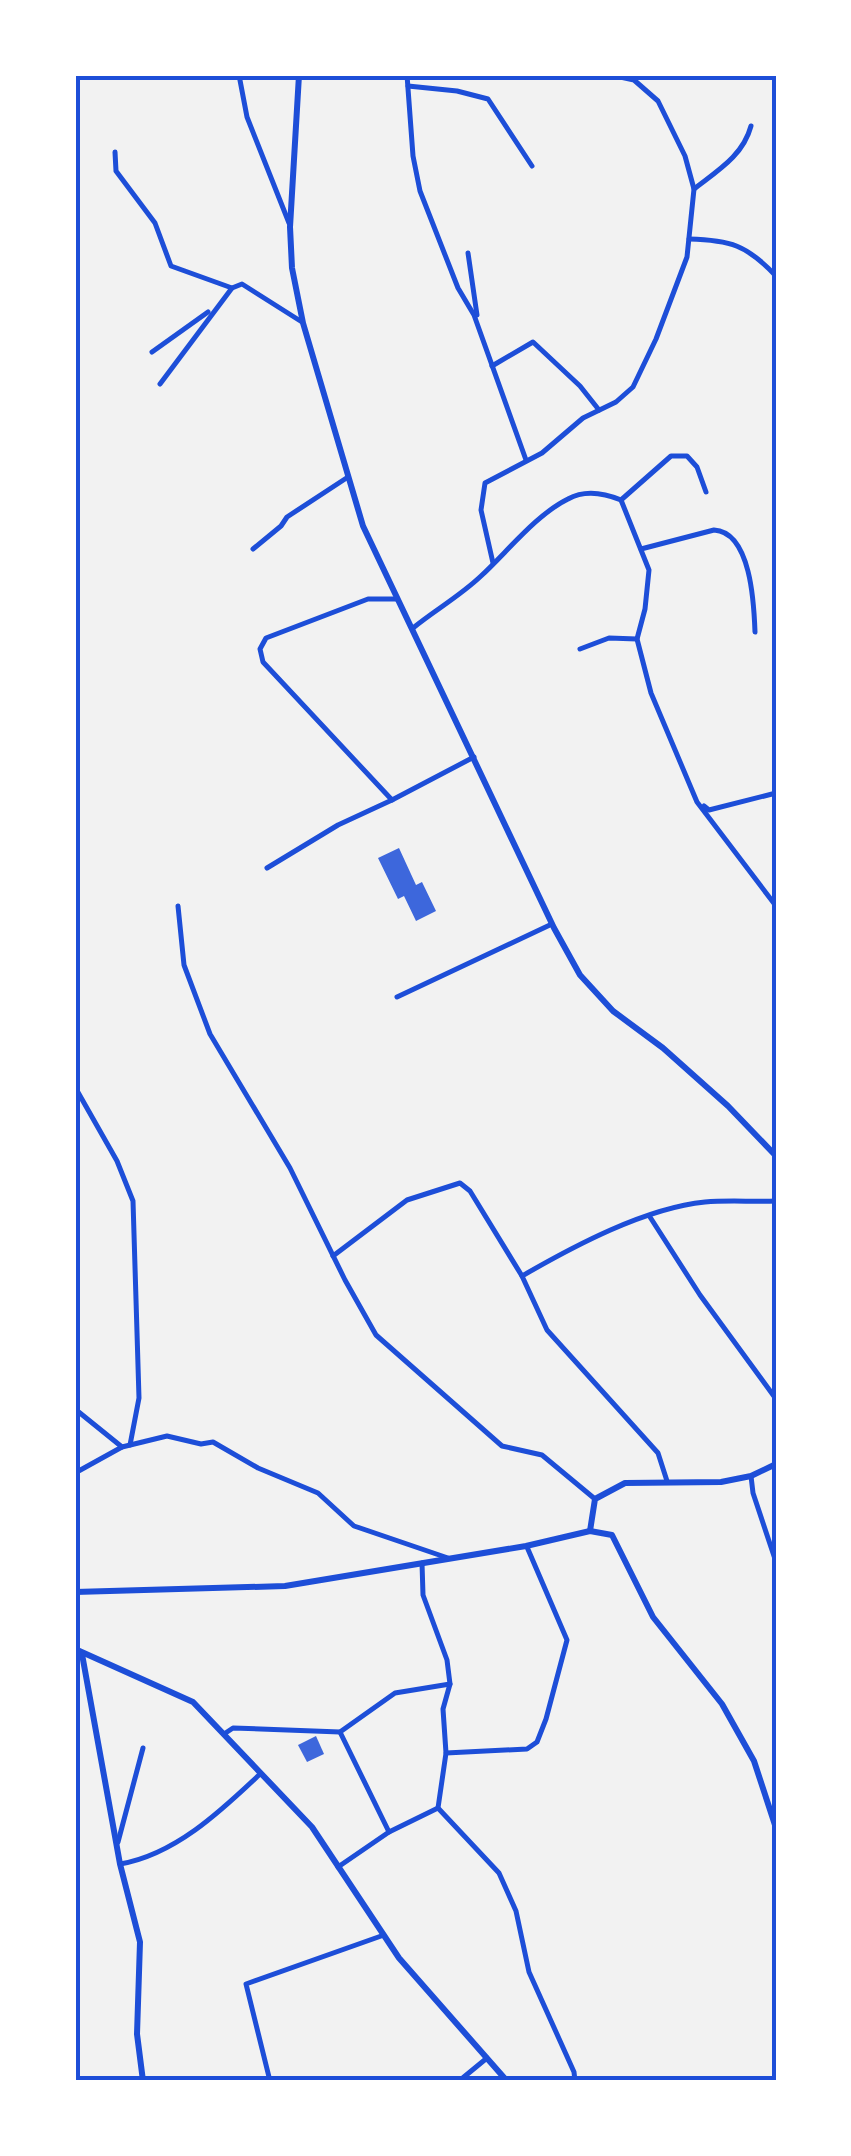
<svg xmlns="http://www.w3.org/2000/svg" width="851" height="2156" viewBox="0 0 851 2156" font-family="'Fira Sans Condensed',sans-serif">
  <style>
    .building { fill: #3d67dc }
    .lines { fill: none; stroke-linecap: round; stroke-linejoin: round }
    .minor { stroke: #1d4ed8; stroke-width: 5 }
    .tertiary { stroke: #1d4ed8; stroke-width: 6 }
    .neatline { fill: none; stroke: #1d4ed8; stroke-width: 4 }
  </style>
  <rect width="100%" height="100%" fill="#f2f2f2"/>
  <g class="building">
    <polygon points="399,848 416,885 422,882 436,911 416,921 404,896 398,899 378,858"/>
    <polygon points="316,1736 324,1754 307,1762 298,1745"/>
  </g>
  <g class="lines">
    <g class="minor">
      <polyline points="239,75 247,117 289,223"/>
      <polyline points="407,75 413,156 420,191 458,288 474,315 526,460"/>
      <polyline points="408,86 457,91 488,99 532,166"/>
      <polyline points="115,152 116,171 155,223 171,266 232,288"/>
      <path d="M 694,189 C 717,171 743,156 751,126"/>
      <path d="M 689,239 C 730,240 747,245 776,276"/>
      <polyline points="468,253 477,315"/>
      <polyline points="152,352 208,312"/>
      <polyline points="492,366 533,342 580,386 599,410"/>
      <polyline points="160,384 232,288 242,284 302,322"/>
      <polyline points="621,500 671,456 687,456 697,467 706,492"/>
      <polyline points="253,549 281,526 287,517 348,477"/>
      <path d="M 641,549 L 714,530 C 751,532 754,604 755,632"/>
      <polyline points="493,563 481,510 485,483 542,453 583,418 616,402 633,387 656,339 687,257 694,189 685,156 658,101 634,80 611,75"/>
      <polyline points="396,599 368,599 266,638 260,649 263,662 392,800 474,757"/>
      <path d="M 413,628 C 435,610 460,596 481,576 C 507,552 537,514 568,499 C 584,490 604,493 621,500 L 649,570 L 645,609 L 637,639 L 651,693 L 697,802 L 776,906"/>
      <polyline points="580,649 609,638 637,639"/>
      <polyline points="704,806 709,810 776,793"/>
      <polyline points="267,868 338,825 392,800"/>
      <polyline points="178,906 184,965 210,1034 290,1168 345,1280 376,1335 502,1446 542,1455 595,1499"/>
      <polyline points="397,997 552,924"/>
      <polyline points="75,1087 117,1161 133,1201 139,1398 130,1445"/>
      <polyline points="650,1217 700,1295 776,1399"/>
      <polyline points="333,1256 407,1200 460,1183 470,1191 522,1276"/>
      <polyline points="75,1409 122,1447"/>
      <polyline points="75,1473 122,1447 167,1436 201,1444 213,1442 258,1468 318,1493 354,1526 448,1558"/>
      <polyline points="751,1476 753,1493 776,1562"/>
      <path d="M 667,1481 L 658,1453 L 547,1330 L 522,1276 C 574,1246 645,1208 705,1202 C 728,1200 753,1202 776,1201"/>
      <polyline points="422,1563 423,1595 447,1660 450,1684 443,1709 446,1753 438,1808 499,1873 516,1911 529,1972 574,2072 575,2081"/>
      <polyline points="340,1732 389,1832"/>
      <polyline points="224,1734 233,1728 340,1732 395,1693 450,1684"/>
      <polyline points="446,1753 527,1749 537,1742 546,1719 567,1640 527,1547"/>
      <polyline points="118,1842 143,1748"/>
      <path d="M 120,1864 C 174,1855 220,1812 259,1775"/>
      <polyline points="338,1867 389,1832 438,1808"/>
      <polyline points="270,2081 246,1984 384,1935"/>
      <polyline points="459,2081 487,2058"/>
    </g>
    <g class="tertiary">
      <polyline points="299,75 290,227 292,268 303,323 342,455 363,526 554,928 580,975 613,1011 663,1048 728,1106 776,1156"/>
      <polyline points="590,1531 595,1499 625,1483 721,1482 751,1476 776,1464"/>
      <polyline points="75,1592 285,1586 526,1546 590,1531 612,1535 653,1617 722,1704 754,1761 776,1828"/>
      <polyline points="75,1649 193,1702 312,1827 399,1958 507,2081"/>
      <polyline points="82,1654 120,1864 140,1942 137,2034 143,2081"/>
    </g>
  </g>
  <rect width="851" height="2156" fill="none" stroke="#ffffff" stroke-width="155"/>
  <rect x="78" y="78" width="696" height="2000" class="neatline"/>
</svg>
